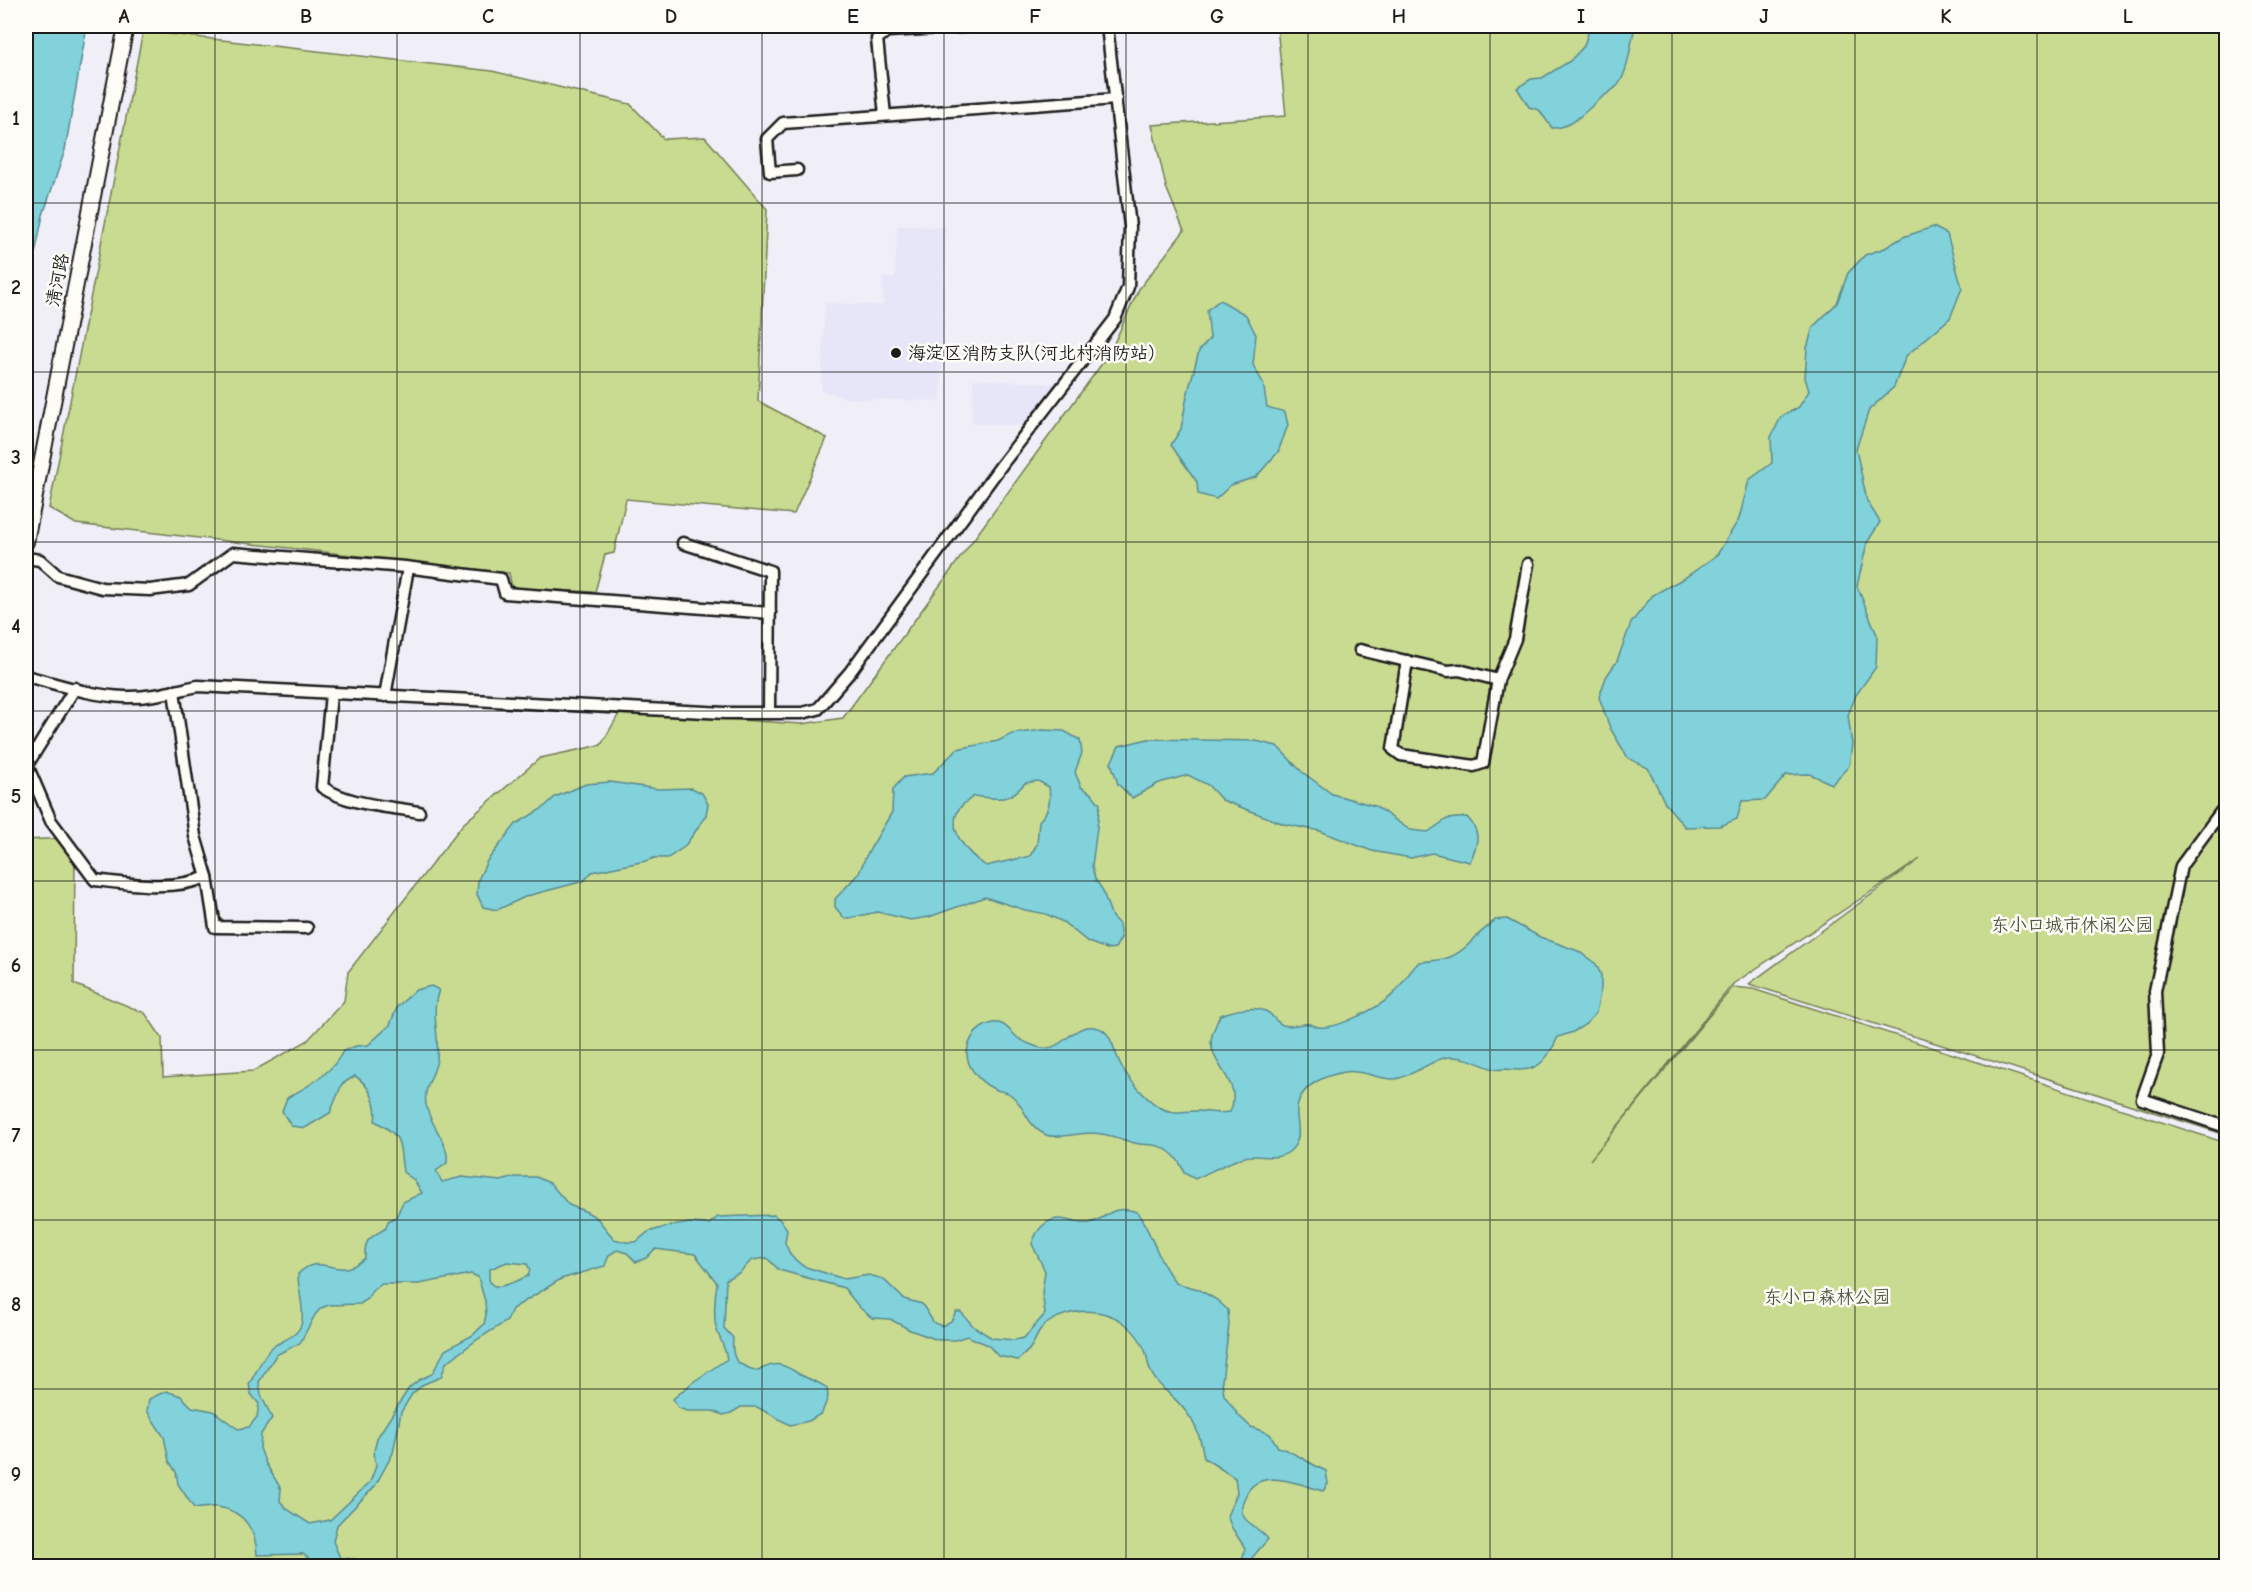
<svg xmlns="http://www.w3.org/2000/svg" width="2252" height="1592" viewBox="0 0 2252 1592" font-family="'Comic Neue','LXGW WenKai TC',sans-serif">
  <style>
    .built { fill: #e6e6f8 }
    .green { fill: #c9db90; stroke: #727c56; stroke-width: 1.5 }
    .water { fill: #81d2db; stroke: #59898f; stroke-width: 1.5; fill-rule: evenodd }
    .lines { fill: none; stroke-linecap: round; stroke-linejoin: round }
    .minor-casing { stroke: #1c1c1c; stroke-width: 15 }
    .tertiary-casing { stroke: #1c1c1c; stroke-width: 18 }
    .minor { stroke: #fdfcf7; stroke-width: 10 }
    .tertiary { stroke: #fdfcf7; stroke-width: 14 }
    .grid { fill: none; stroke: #1c1c1c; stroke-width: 1.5; stroke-opacity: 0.55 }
    .poi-dot { fill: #1c1c1c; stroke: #fdfcf7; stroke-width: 2 }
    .labels { text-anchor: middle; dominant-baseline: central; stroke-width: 5; stroke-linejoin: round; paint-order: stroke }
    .street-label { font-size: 18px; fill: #1c1c1c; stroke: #fdfcf7 }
    .poi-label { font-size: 18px; fill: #1c1c1c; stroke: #fdfcf7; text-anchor: start }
    .park-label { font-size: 18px; fill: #50553f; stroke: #fdfcf7 }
    .neatline { fill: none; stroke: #1c1c1c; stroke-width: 2 }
    .grid-label { font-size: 20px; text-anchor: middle; font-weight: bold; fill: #1c1c1c }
  </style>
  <rect width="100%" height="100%" fill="#f0eff8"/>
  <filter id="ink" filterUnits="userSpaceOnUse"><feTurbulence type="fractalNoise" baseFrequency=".0167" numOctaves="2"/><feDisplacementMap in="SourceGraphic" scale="12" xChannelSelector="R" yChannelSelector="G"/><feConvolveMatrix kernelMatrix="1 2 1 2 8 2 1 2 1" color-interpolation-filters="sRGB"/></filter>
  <g filter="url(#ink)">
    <g class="built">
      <polygon points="897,226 946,227 941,401 850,399 821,391 825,303 883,305 882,278 895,278"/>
      <polygon points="973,379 1061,384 1025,426 972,423"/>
    </g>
    <g class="green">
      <polygon points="1277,26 2226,26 2226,1135 1749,984 1920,859 1733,984 1590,1160 1733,987 1753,989 2226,1143 2226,1566 26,1566 26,840 66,838 75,848 74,984 145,1013 162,1038 163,1077 253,1071 307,1041 344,1001 348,972 463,824 540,758 601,745 620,712 801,724 843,718 1109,354 1139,289 1184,231 1166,187 1152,125 1286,116"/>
      <polygon points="143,31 492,71 630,104 664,139 705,137 767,209 758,401 827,438 794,514 626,499 614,553 605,555 595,592 512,588 509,573 76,524 49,508"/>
    </g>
    <g class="water">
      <polygon points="26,26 87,26 65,150 43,215 26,298"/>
      <path d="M 1590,26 L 1639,26 L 1634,31 C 1630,47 1628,72 1618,85 C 1613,91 1604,95 1599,100 C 1584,112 1573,128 1552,128 L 1539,110 L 1529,107 L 1517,88 L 1531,79 L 1542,78 L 1570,61 L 1584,46 Z"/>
      <polygon points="1933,227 1947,234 1962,288 1950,318 1906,356 1894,387 1869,410 1856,449 1867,501 1880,522 1867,543 1857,586 1877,635 1876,667 1856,695 1848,715 1852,744 1849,766 1832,784 1810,774 1786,775 1765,800 1742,801 1737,819 1720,826 1685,827 1665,803 1648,768 1628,758 1610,728 1599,697 1606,677 1617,661 1631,623 1653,595 1686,577 1717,555 1739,519 1749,480 1772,463 1771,437 1781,417 1799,407 1809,391 1805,378 1807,348 1813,327 1837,303 1848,273 1865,255 1885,248 1903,237"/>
      <polygon points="1220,300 1246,315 1256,335 1253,365 1263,383 1267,407 1285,412 1288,425 1278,452 1256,477 1231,485 1216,499 1198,494 1197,482 1171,445 1181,429 1187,396 1199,351 1210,338 1207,310"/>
      <path d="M 1043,730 L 1064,731 L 1080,740 L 1082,753 L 1075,772 L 1081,787 L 1092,794 L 1100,804 L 1092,866 L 1095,879 L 1102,889 L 1112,917 L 1119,924 L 1121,938 L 1115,948 L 1107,949 L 1088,942 L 1063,922 L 1046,914 L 1025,910 L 985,897 L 929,917 L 911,920 L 877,912 L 845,919 L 835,907 L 835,899 L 859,873 L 866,856 L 892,812 L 893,789 L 904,777 L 933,773 L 957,749 L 998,741 L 1012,734 ZM 1038,781 L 1049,787 C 1051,801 1049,811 1039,821 L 1037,844 L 1030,856 L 986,866 C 968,854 946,831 959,809 C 962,804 969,800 974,796 C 998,799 1008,803 1025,783 Z"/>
      <path d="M 1148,739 L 1256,741 L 1277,746 L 1301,771 L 1332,794 L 1375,806 L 1410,830 L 1428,832 L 1447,819 L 1467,817 C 1482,833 1478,843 1470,862 L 1432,853 L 1411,858 L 1372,851 L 1320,831 L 1284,824 L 1222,800 L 1208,785 L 1188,775 L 1159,783 L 1132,798 L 1118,784 L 1111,763 L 1119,746 Z"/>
      <polygon points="610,782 658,789 692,788 702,793 708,804 706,815 695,832 684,847 668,858 654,858 646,861 592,872 584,881 527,896 497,910 483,907 477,894 478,880 487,861 516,824 543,808 555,797 586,784"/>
      <path d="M 1507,919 L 1540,937 L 1578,951 L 1596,964 L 1601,975 L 1601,988 L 1596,1013 L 1586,1024 L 1573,1032 L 1558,1037 C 1546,1063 1536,1074 1506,1069 C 1502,1069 1497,1070 1493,1069 C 1478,1064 1466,1056 1449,1057 C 1435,1057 1413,1077 1395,1079 C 1378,1080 1362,1069 1345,1072 C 1326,1075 1300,1085 1297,1108 C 1295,1121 1305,1138 1290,1151 C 1278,1161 1263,1155 1250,1156 C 1240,1156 1206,1174 1195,1179 L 1184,1173 C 1180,1159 1168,1147 1153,1145 C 1147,1144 1140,1145 1135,1143 C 1120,1139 1107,1133 1091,1133 C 1079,1133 1056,1139 1046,1135 C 1026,1126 1025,1105 1011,1095 C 1007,1091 1000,1092 994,1089 C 979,1082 963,1064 968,1047 C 971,1035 980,1026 993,1023 C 1005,1021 1010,1032 1018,1038 C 1024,1042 1037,1048 1044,1048 C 1060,1050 1071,1029 1087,1027 C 1112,1024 1112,1048 1120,1063 C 1126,1077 1146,1099 1159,1107 C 1174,1116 1183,1110 1198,1111 C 1210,1112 1218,1114 1230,1112 C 1243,1082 1213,1069 1211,1042 C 1211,1033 1217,1023 1220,1015 C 1234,1010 1255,1004 1269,1013 C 1274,1017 1277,1023 1283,1025 C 1292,1028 1302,1022 1310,1024 C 1313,1025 1316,1027 1319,1027 C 1336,1030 1385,1005 1396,991 C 1404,981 1410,971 1419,962 C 1446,960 1455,959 1474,939 C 1480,932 1488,927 1495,920 Z"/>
      <path d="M 431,986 L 439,990 C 430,1013 440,1036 437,1059 C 435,1075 423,1087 426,1104 C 429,1125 450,1142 447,1163 L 436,1171 L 442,1182 L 462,1177 L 501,1181 L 516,1177 L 536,1177 L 550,1183 L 569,1205 L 587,1212 L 597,1218 L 614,1239 L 626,1242 L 636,1242 L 648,1232 L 665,1227 L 690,1223 L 709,1224 L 718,1217 L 774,1215 L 781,1221 L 787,1229 L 785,1243 L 791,1256 L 803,1266 L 844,1279 L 869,1275 L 883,1279 L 904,1299 L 922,1304 L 934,1323 L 942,1326 L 951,1321 L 956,1312 L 961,1312 L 974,1327 L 992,1338 L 1014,1340 L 1024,1338 L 1045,1314 L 1042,1292 L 1045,1271 L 1032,1244 C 1036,1231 1045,1218 1061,1219 C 1070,1220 1079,1225 1089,1223 C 1110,1218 1109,1204 1137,1212 C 1153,1234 1158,1262 1176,1283 L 1198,1289 L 1217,1300 L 1228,1310 L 1229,1325 L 1222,1381 L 1224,1395 L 1239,1416 L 1251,1427 L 1270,1434 L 1278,1447 C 1297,1453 1308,1463 1326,1471 L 1328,1484 L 1323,1491 C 1301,1485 1259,1466 1246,1495 C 1242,1503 1240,1509 1244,1517 C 1248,1524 1262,1531 1268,1539 L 1251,1559 L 1251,1566 L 1241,1566 L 1245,1548 L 1232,1528 L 1227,1516 L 1237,1493 L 1235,1478 L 1204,1458 C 1201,1439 1196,1423 1183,1408 C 1174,1396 1159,1388 1152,1374 C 1147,1366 1148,1356 1144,1348 C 1126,1309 1080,1301 1046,1324 C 1039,1328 1036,1340 1031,1347 C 1028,1352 1022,1356 1018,1360 L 998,1356 L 988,1345 L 967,1336 L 955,1340 L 938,1340 L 910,1330 L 890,1319 L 872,1318 L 859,1307 L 844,1288 L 779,1270 L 767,1258 L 752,1260 L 739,1273 L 726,1279 L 724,1328 L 733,1338 C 731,1360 736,1365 758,1371 C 777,1360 783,1364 801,1375 C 810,1380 819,1382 827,1388 L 828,1397 L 822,1413 L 809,1421 L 790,1425 L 757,1407 L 741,1407 L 731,1413 L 723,1415 L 713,1411 L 687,1411 L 678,1408 L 673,1399 L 693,1382 L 727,1359 C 725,1348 721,1341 717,1331 C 713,1320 715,1295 717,1283 L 695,1254 L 655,1249 L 646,1258 L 636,1262 L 627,1253 L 617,1250 L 609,1255 L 605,1266 L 561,1279 L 512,1309 L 507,1321 L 478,1339 L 446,1363 L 441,1377 L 424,1384 L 412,1394 L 401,1412 L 393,1453 L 375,1486 L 337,1525 L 333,1541 L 340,1558 L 355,1559 L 361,1566 L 318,1566 L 303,1554 L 257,1555 C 256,1530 244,1511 218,1507 C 211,1506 203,1509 194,1508 L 178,1484 L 176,1472 L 169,1461 L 164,1437 L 147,1411 L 149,1399 L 166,1391 L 181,1396 L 192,1407 L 213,1411 L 238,1429 L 249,1427 L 257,1417 L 259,1404 L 251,1394 L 249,1384 C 255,1375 264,1354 271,1348 C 281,1340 300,1337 302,1321 C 304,1306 298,1290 298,1274 C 322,1249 336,1284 365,1258 C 364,1238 370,1238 386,1228 L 388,1221 L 396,1217 L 403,1202 L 422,1193 L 414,1180 L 403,1172 C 398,1141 405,1138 375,1121 C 378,1105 370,1085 355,1076 L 342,1084 L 330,1113 L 305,1128 L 291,1126 L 282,1111 L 287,1098 C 308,1086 332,1074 343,1051 L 356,1046 L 368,1045 L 390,1025 L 397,1007 L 416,990 ZM 507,1262 L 527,1264 L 530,1270 L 528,1276 C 515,1281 483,1300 490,1269 ZM 471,1274 L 478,1277 L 485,1301 L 486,1315 L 484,1324 L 473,1335 L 445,1350 L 432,1374 L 419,1380 L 409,1388 L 377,1438 L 374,1451 L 376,1466 L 370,1482 L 330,1520 L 310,1524 L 287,1509 L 280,1501 L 281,1489 L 265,1462 L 260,1448 L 261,1434 L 272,1418 L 261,1395 L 259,1382 L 276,1355 L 300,1343 L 315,1315 L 321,1308 L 329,1305 L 360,1304 L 368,1299 L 372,1291 L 382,1284 L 419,1284 Z"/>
    </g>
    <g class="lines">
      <g class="minor-casing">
        <g id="minor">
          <polyline points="885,115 877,39 887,31 977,26"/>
          <polyline points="797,170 770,172 767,139 783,123 1116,99"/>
          <polyline points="683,543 770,571 769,713"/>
          <polyline points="26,558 40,560 58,576 102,588 150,590 189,585 233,553 405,567 501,579 505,593 770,613"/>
          <polyline points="1360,650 1448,671 1459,670 1498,680"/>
          <polyline points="1407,661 1393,749 1401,755 1474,766 1483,763 1498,680 1515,639 1528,564"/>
          <path d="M 26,676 C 58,684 91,696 125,697 C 150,698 174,691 198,686 L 725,713 L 802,713 L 818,709 L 850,672 L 1003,463 L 1115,319 L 1128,287 L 1130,227 L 1107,26"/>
          <path d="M 75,688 L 27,765 L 51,821 L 95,880 C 130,884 173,891 207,877"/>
          <polyline points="174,691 195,836 207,877 215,927 307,928"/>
          <path d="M 331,694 L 322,787 C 349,805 386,806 419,812"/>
          <polyline points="385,696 408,568"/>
          <polyline points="2226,805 2181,866 2155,991 2158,1054 2142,1099 2226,1127"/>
        </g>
      </g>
      <g class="tertiary-casing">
        <polyline id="tertiary" points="26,542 126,26"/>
      </g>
      <use href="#minor" class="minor"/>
      <use href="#tertiary" class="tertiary"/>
    </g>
  </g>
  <path class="grid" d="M 215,26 L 215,1566M 397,26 L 397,1566M 580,26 L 580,1566M 762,26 L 762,1566M 944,26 L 944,1566M 1126,26 L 1126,1566M 1308,26 L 1308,1566M 1490,26 L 1490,1566M 1672,26 L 1672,1566M 1855,26 L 1855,1566M 2037,26 L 2037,1566M 26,203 L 2226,203M 26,372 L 2226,372M 26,542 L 2226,542M 26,711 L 2226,711M 26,881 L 2226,881M 26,1050 L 2226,1050M 26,1220 L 2226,1220M 26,1389 L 2226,1389"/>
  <circle class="poi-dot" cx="896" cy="353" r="6"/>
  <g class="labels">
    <g class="street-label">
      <text transform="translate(58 280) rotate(-79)">清河路</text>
    </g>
    <g class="poi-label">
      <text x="908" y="353">海淀区消防支队(河北村消防站)</text>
    </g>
    <g class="park-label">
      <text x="2072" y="925">东小口城市休闲公园</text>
      <text x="1827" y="1297">东小口森林公园</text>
    </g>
  </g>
  <rect width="2252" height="1592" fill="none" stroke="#fdfcf7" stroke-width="66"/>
  <rect x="33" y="33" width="2186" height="1526" class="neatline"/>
  <g class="grid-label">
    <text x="124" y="23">A</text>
    <text x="306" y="23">B</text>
    <text x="488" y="23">C</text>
    <text x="671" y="23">D</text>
    <text x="853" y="23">E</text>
    <text x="1035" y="23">F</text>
    <text x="1217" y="23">G</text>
    <text x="1399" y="23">H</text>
    <text x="1581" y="23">I</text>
    <text x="1764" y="23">J</text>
    <text x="1946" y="23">K</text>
    <text x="2128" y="23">L</text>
    <text x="16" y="125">1</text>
    <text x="16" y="294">2</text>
    <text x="16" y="464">3</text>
    <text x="16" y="633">4</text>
    <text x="16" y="803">5</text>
    <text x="16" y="972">6</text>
    <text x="16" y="1142">7</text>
    <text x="16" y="1311">8</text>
    <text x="16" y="1481">9</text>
  </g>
</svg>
